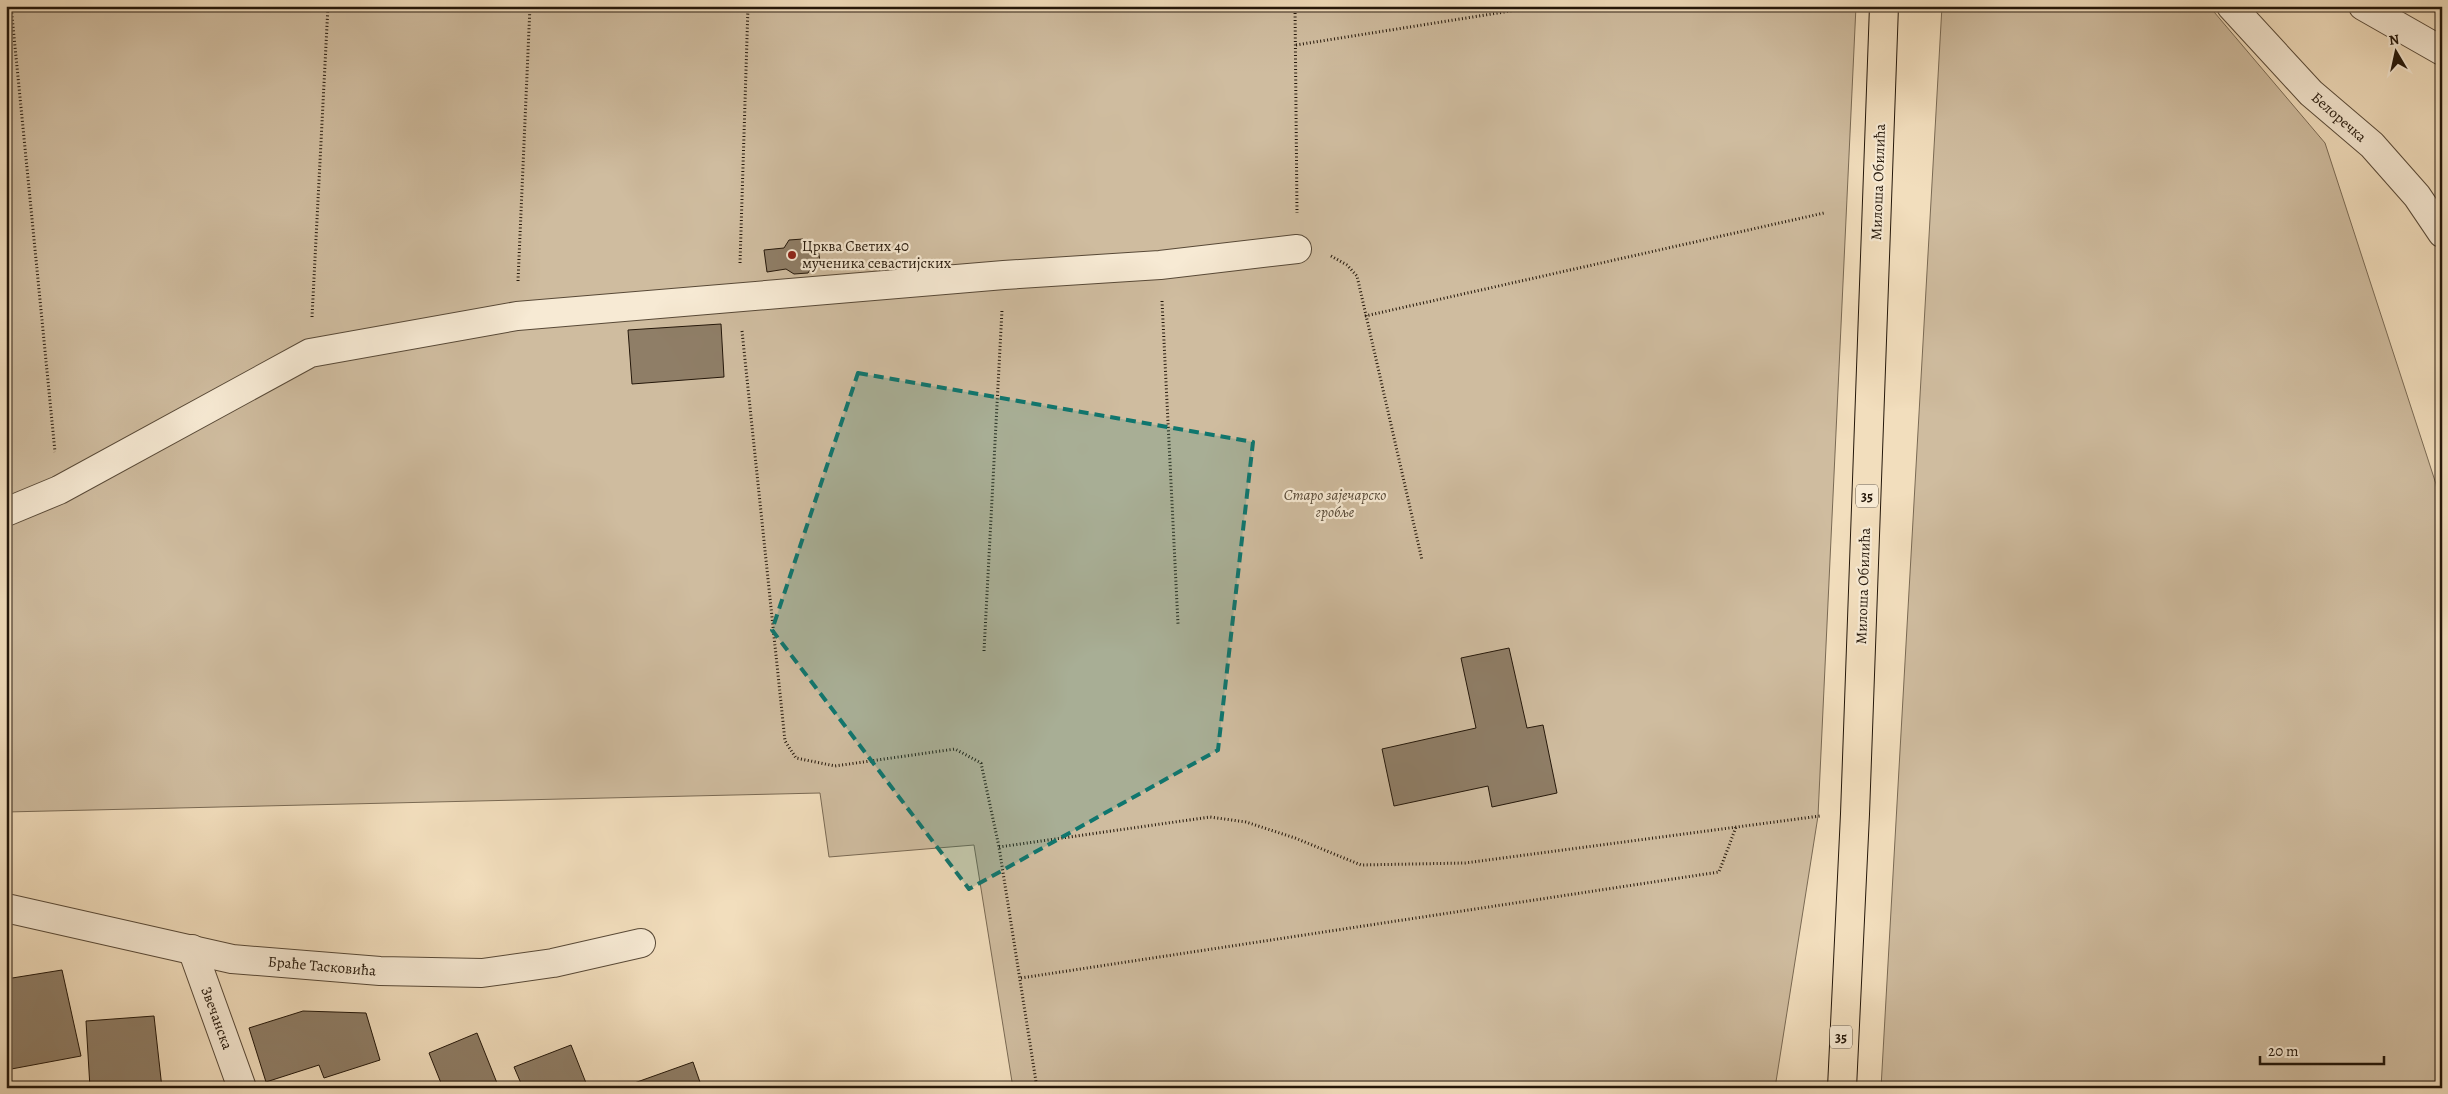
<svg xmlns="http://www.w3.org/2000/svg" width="2448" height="1094" viewBox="0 0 2448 1094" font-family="Alegreya,serif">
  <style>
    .green { fill: #cfbc9f; stroke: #7a6a54 }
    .building { fill: #8f7e67; stroke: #24170a }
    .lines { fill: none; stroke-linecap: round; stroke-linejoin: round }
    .minor-casing { stroke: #584937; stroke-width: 30 }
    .major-casing { stroke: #24170a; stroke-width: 30 }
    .path { stroke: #24170a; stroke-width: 3; stroke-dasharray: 1 2.5; stroke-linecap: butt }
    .minor { stroke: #f7ead4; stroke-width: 28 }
    .major { stroke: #f2debd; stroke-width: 28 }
    .marked { fill: #0f766e; fill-opacity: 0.2; stroke: #0f766e; stroke-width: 4; stroke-dasharray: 10 6; stroke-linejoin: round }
    .poi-dot { fill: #8f2418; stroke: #f7ead4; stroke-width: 2 }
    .labels { text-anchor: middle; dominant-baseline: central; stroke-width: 4.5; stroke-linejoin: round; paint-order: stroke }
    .shield { fill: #f7ead4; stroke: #635647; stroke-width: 1 }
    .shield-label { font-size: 14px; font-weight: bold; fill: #24170a }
    .street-label { font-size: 15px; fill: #24170a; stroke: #f7ead4 }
    .poi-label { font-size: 15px; fill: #24170a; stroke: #f7ead4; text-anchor: start }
    .park-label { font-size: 15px; font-style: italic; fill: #574937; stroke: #f7ead4 }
  </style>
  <rect width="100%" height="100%" fill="#f2debd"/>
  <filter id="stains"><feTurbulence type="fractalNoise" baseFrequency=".004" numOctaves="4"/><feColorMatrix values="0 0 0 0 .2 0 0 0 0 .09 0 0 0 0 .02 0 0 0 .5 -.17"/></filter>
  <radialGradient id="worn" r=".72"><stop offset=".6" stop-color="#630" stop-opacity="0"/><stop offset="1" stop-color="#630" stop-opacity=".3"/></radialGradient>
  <g class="green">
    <polygon points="6,6 1856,6 1818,816 1775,1088 1013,1088 974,845 829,857 820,793 6,812"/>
    <polygon points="1942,6 2209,6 2325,143 2436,484 2442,522 2442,1088 1881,1088"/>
  </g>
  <g class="building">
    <polygon points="803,239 809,246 818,249 820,261 813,265 808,273 794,274 786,269 767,272 764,250 784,248 789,240"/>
    <polygon points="721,324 724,377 632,384 628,330"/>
    <polygon points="1509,648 1527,728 1543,725 1557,793 1492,807 1488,786 1394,806 1382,749 1476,728 1461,658"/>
    <polygon points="62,970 81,1056 6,1070 6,979"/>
    <polygon points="303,1011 366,1013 380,1060 324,1078 319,1065 266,1082 249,1028"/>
    <polygon points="154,1016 162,1088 90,1088 86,1021"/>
    <polygon points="477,1033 499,1088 443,1088 429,1053"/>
    <polygon points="571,1045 588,1088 523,1088 514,1067"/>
    <polygon points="693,1062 702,1088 623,1088 623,1087"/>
  </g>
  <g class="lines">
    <g class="minor-casing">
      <g id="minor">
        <polyline points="2231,6 2311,93 2372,145 2417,196 2442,233"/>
        <polyline points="2363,6 2442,51"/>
        <polyline points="6,512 59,490 310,353 517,316 1004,275 1160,265 1297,249"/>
        <polyline points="6,908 232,959 380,971 482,973 553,963 641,943"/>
        <polyline points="192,949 242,1088"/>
      </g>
    </g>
    <g class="major-casing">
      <polyline id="major" points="1842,1088 1855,814 1884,6"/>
    </g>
    <g class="path">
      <polyline points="11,6 55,452"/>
      <polyline points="1295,6 1297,213"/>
      <polyline points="1296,45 1542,6"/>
      <polyline points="1331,256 1347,265 1357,276 1422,560"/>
      <polyline points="740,263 748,6"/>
      <polyline points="518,281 530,6"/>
      <polyline points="1162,301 1178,624"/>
      <polyline points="1365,316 1824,213"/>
      <polyline points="312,317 328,6"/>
      <polyline points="742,331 785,741 796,758 835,766 955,749 981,763 999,847 1037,1088"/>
      <polyline points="984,651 1002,310"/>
      <polyline points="999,847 1210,817 1246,822 1295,838 1361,865 1465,863 1820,816"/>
      <polyline points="1021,978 1719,872 1736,827"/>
    </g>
    <use href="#minor" class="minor"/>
    <use href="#major" class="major"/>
  </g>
  <path class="marked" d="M 858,373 L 1253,442 L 1218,750 L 969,889 L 772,630 Z"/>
  <circle class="poi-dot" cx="792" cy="255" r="5"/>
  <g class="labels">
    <g class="shield">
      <rect x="1856" y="484.5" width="22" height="23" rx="4"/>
      <rect x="1830" y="1025.5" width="22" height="23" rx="4"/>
    </g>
    <g class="shield-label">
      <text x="1867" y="496">35</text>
      <text x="1841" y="1037">35</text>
    </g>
    <g class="street-label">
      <text transform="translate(2339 117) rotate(41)">Белоречка</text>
      <text transform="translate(1878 182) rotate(-88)">Милоша Обилића</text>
      <text transform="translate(1863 586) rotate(-88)">Милоша Обилића</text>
      <text transform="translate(322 966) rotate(5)">Браће Тасковића</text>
      <text transform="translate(217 1018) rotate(70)">Звечанска</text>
    </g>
    <g class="poi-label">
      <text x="802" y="246">Црква Светих 40<tspan x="802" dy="17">мученика севастијских</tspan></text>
    </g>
    <g class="park-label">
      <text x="1335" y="495">Старо зајечарско<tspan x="1335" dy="17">гробље</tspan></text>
    </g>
  </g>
  <rect width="2448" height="1094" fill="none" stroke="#f2debd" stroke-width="25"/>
  <rect x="8" y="8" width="2433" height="1079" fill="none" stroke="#24170a" stroke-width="2.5"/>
  <rect x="12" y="12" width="2423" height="1069" fill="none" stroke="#24170a"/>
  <g transform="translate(2396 52) rotate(351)" stroke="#f7ead4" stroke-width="4" paint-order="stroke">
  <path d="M0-4L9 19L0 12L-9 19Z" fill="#24170a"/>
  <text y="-8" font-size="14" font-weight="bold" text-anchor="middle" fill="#24170a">N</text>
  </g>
  <path d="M2260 1056v8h124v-8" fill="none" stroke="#24170a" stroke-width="2.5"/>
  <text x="2268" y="1056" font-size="15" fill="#24170a" stroke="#f7ead4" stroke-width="4" paint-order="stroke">20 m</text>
  <rect width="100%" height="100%" filter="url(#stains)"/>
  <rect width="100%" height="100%" fill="url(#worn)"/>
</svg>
